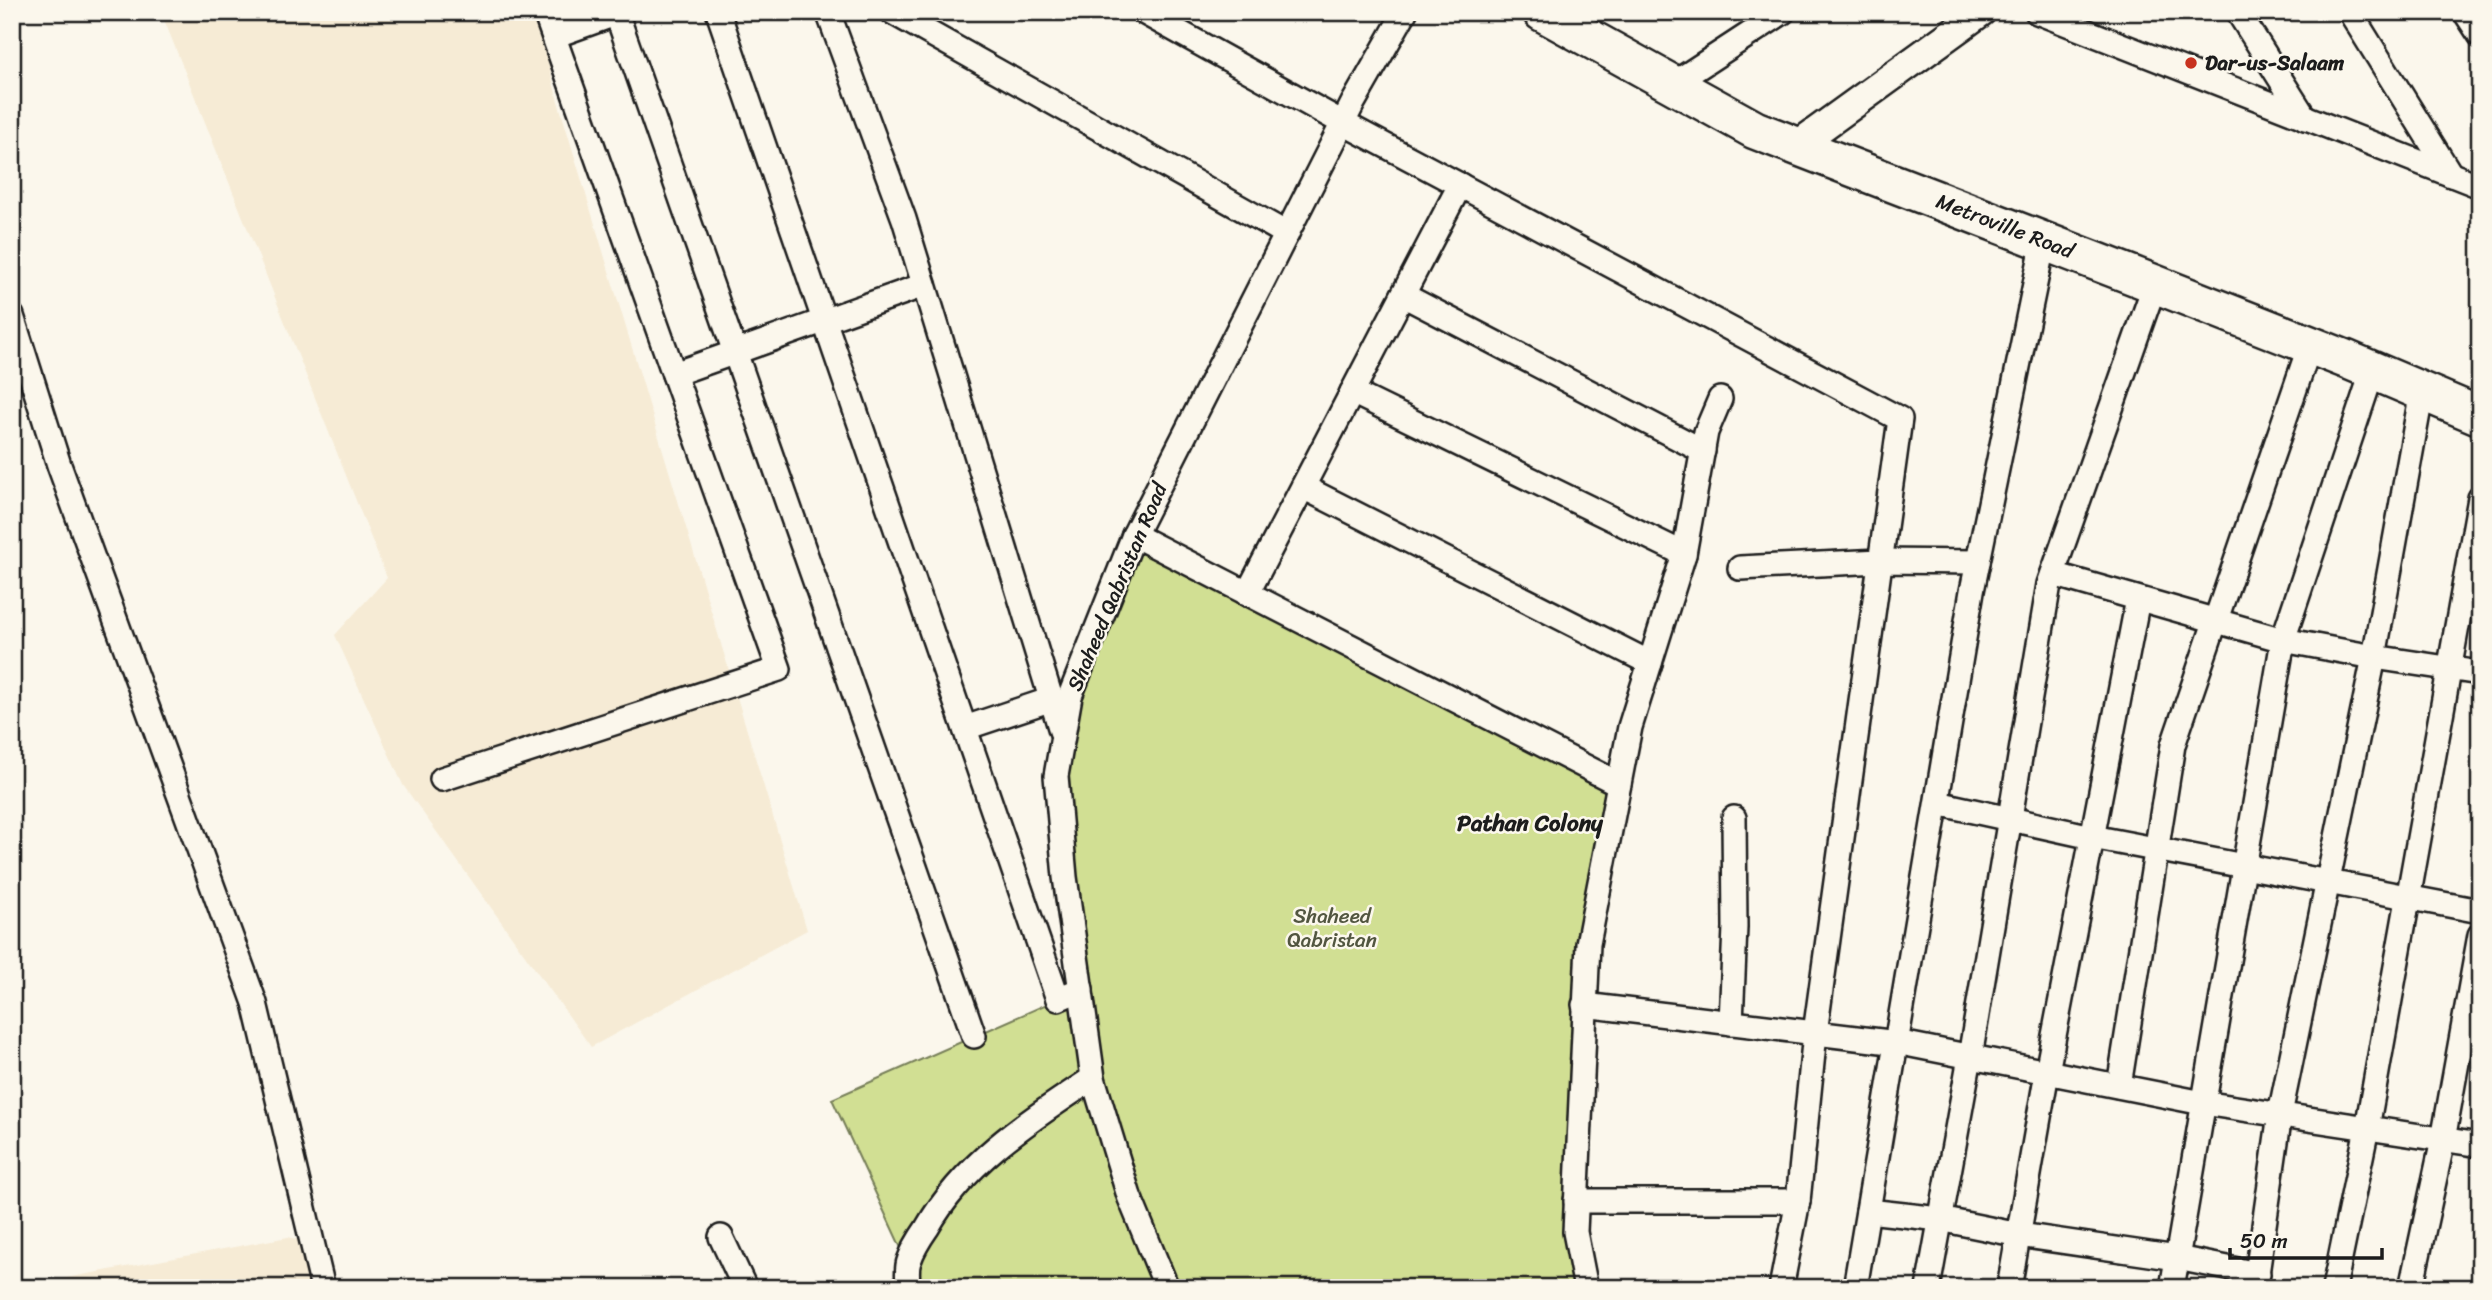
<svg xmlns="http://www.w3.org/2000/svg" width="2492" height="1300" viewBox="0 0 2492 1300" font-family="Sriracha,sans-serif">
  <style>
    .built { fill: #f6ebd5 }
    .green { fill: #d1df93; stroke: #767e58; stroke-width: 2 }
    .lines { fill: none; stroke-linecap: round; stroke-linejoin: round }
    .minor-casing { stroke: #1c1c1c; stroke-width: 28 }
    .tertiary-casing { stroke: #1c1c1c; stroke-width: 33 }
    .primary-casing { stroke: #1c1c1c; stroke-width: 42 }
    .minor { stroke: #fbf7ec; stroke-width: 23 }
    .tertiary { stroke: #fbf7ec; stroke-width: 28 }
    .primary { stroke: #fbf7ec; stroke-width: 37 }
    .poi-dot { fill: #c8321e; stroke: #fbf7ec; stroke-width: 2.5 }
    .labels { text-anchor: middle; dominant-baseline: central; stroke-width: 5; stroke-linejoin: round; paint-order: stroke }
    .poi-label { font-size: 21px; font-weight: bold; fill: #1c1c1c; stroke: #fbf7ec; text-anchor: start }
    .street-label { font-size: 21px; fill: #1c1c1c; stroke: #fbf7ec }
    .park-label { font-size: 21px; fill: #525640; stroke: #fbf7ec }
    .neighbourhood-label { font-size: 23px; font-weight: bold; fill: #1c1c1c; stroke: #fbf7ec }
  </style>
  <rect width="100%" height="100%" fill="#fbf7ec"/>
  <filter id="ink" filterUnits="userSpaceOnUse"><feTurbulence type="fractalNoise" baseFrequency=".0143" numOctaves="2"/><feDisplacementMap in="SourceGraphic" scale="14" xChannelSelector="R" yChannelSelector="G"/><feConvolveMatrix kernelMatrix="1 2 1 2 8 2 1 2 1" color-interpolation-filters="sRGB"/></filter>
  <g filter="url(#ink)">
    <g class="built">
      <polygon points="161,12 536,12 557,98 807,930 591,1047 403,785 335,635 387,578"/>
      <polygon points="288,1237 304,1241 319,1288 12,1288"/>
    </g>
    <polygon class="green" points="1132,542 1619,784 1584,1005 1586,1288 908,1288 908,1263 832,1099 1081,989 1056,776"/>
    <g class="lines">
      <g class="minor-casing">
        <g id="minor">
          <polyline points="616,12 974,1036"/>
          <polyline points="718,12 1058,999 1081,989"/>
          <polyline points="828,12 904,219 1061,731"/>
          <polyline points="892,12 1287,234"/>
          <polyline points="1143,12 1343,123 1900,419 1815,1033 1798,1201 1781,1288"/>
          <polyline points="2037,12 2480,186"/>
          <polyline points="2238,12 2305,118"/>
          <polyline points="2350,12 2451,175"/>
          <polyline points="2465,12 2480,35"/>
          <polyline points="554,36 621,12"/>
          <polyline points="1673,84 1783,12"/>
          <polyline points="1403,295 1703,451"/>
          <polyline points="12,316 59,465 255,1003 323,1288"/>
          <polyline points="674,374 924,285"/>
          <polyline points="1352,392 1684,554"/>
          <polyline points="1303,487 1650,663"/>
          <polyline points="1134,535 1619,784"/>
          <polyline points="1740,568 1880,561 1978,562"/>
          <polyline points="2053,574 2283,640 2374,657 2480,673"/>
          <polyline points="1247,594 1460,185"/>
          <polyline points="965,728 1052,699"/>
          <polyline points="442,779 779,669 545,12"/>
          <polyline points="1937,803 2092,837 2480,911"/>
          <polyline points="1584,1005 1906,1044 2203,1103 2480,1145"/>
          <polyline points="1731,1023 1735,927 1734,818"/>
          <polyline points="2119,1086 2173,745 2310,345"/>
          <polyline points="1576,1201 1798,1201"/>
          <polyline points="1868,1211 1940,1219 2019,1235 2177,1258 2258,1274"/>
          <polyline points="721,1237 745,1288"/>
          <path d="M 908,1288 C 908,1279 906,1269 909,1261 C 913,1249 920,1238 927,1228 C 965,1161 1030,1120 1093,1078"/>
          <polyline points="1167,1288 1129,1196 1093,1078 1065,877 1056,776 1070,696 1134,535 1353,103 1405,12"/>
          <polyline points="1586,1288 1575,1232 1588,944 1630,727 1684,554 1706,432 1720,399"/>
          <polyline points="1855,1288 1972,591 2044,240"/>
          <polyline points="1928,1288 1970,1057 2049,584 2155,284"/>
          <polyline points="2009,1288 2047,1072 2138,599"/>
          <polyline points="2172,1288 2283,640 2373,370"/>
          <polyline points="2255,1288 2280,1114 2374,657 2422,391"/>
          <polyline points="2334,1288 2367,1128 2480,498"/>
          <polyline points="2411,1288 2443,1140 2480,935"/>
        </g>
      </g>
      <g class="tertiary-casing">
        <polyline id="tertiary" points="1796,146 1981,12"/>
      </g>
      <g class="primary-casing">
        <polyline id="primary" points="1542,12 1755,130 2155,284 2348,360 2480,416"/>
      </g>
      <use href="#minor" class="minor"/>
      <use href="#tertiary" class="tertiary"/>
      <use href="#primary" class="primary"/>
    </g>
  </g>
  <circle class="poi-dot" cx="2191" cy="63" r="7"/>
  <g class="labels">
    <g class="poi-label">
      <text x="2205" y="63">Dar-us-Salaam</text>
    </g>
    <g class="street-label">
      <text transform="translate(2005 226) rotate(21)">Metroville Road</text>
      <text transform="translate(1117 587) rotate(-67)">Shaheed Qabristan Road</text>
    </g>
    <g class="park-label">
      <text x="1332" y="916">Shaheed<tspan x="1332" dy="24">Qabristan</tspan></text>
    </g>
    <g class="neighbourhood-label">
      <text x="1530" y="823">Pathan Colony</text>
    </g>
  </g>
  <rect width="2492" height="1300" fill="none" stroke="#fbf7ec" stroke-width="42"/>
  <rect x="21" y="21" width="2450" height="1258" fill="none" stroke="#1c1c1c" stroke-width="2.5" filter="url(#ink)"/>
  <path d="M2230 1248v10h152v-10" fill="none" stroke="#1c1c1c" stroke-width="3.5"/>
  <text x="2240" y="1248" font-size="21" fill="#1c1c1c" stroke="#fbf7ec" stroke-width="5" paint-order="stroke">50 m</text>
</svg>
